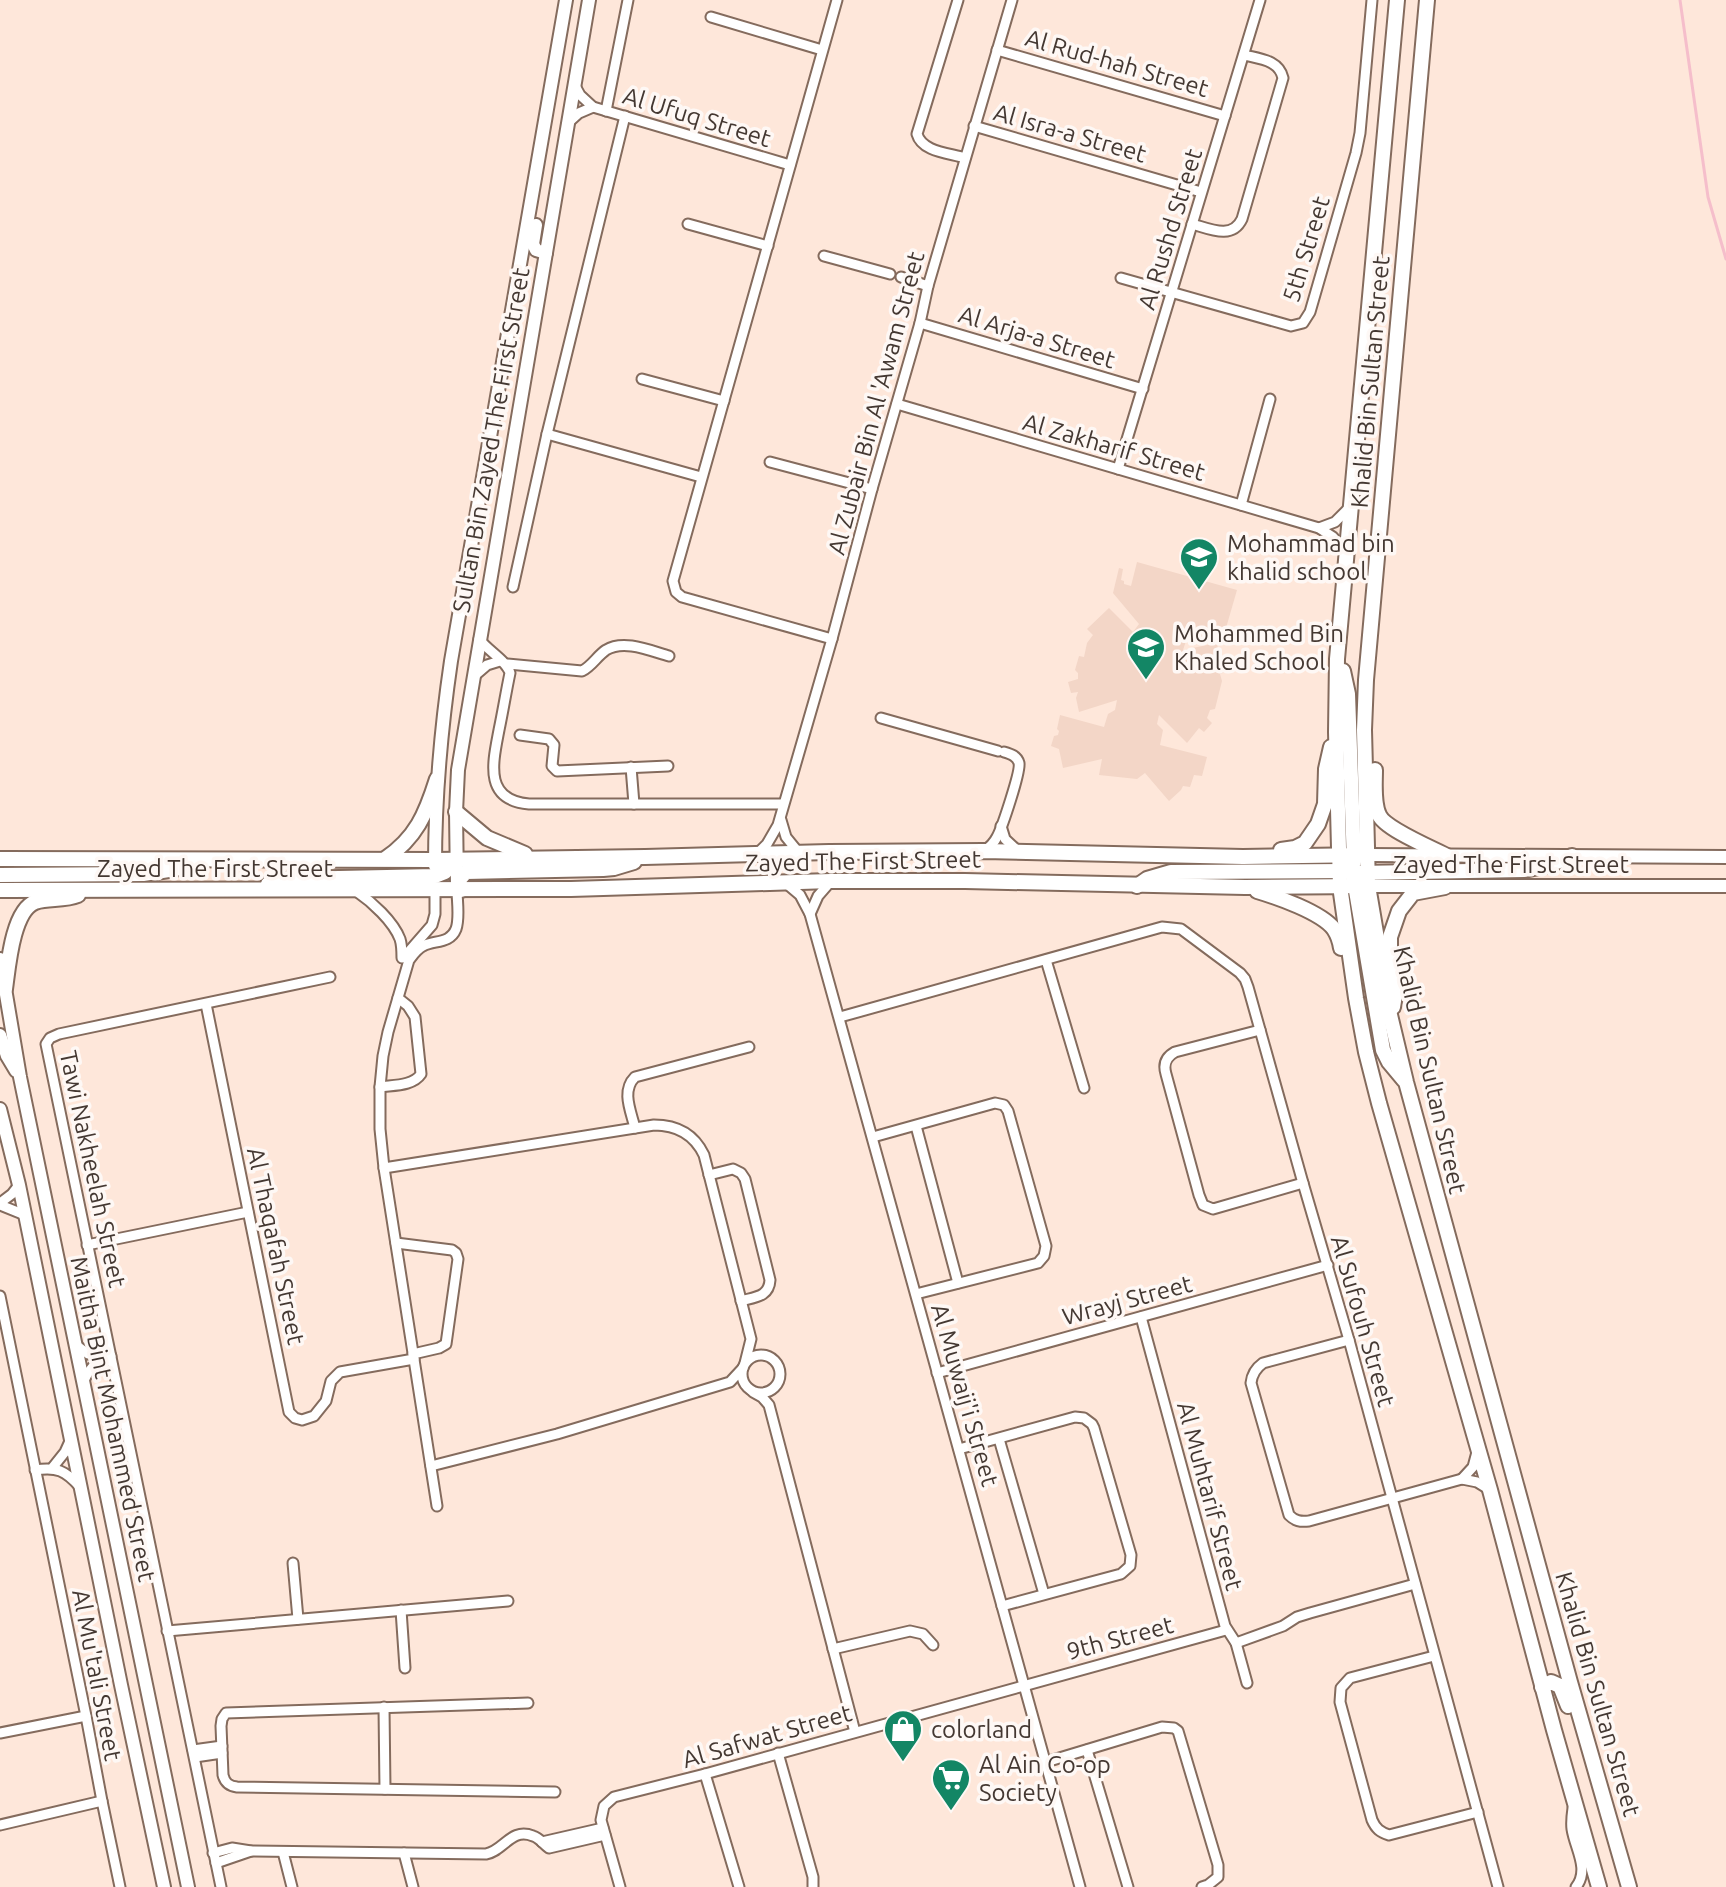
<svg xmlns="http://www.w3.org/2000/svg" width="1726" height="1887" viewBox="0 0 1726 1887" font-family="Ubuntu,sans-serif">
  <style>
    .built { fill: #f3d6c7 }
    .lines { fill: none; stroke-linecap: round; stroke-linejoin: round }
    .stream { stroke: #f5becb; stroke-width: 3 }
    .street-casing { stroke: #846b5d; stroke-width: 13 }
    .secondary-casing { stroke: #846b5d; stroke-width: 16 }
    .primary-casing { stroke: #846b5d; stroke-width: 18 }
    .street { stroke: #fff; stroke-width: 9 }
    .secondary { stroke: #fff; stroke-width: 12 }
    .primary { stroke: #fff; stroke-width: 14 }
    .labels { text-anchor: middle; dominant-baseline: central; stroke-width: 7; stroke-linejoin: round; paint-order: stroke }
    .street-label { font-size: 24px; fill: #443832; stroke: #fef8f5 }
    .poi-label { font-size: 24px; fill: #443832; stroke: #fef8f5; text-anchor: start }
  </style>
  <rect width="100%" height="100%" fill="#fee7da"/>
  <polygon class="built" points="1137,562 1237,590 1226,628 1219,626 1210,631 1205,630 1202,638 1186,641 1183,650 1217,643 1220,662 1226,660 1228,671 1220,674 1222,681 1215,709 1210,710 1207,718 1212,723 1204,732 1199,728 1187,743 1159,715 1157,724 1163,730 1160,745 1207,757 1202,776 1194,775 1190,787 1183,786 1181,790 1169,801 1145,773 1137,779 1099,775 1102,759 1063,768 1059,749 1051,746 1054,736 1058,735 1059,731 1057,729 1060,715 1104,727 1108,714 1115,710 1117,700 1079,712 1076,698 1078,692 1071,693 1068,682 1078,679 1078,673 1075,670 1079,656 1084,657 1087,643 1093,635 1087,629 1109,608 1133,632 1139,624 1113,593 1119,568 1123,569 1121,580 1124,581 1124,584 1131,586"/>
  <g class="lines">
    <polyline class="stream" points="1680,0 1708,197 1726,259"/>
    <g class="street-casing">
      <g id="street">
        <path d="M 958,0 L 917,134 C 922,152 949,153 965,158"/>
        <polyline points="711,17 822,50"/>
        <polyline points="997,50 1225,116"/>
        <polyline points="574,84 580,95 593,107 790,165"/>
        <polyline points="606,111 628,0"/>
        <polyline points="569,122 579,113 593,107"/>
        <polyline points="974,126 1201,192"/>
        <polyline points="688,224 768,246"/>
        <path d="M 1192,224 C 1210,229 1232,240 1242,219 L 1283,78 C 1279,60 1260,59 1244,55"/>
        <polyline points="824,256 890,274"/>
        <polyline points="901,277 928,286"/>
        <polyline points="1121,278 1291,326 1303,323 1310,312 1356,153 1360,133 1372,0"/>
        <polyline points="920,323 1143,389"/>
        <polyline points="642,379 724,401"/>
        <polyline points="897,404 1319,528 1333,537 1345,552"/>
        <polyline points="547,434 701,477"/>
        <polyline points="770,462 872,489"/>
        <polyline points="1118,469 1260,0"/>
        <polyline points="1241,505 1270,399"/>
        <polyline points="1319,528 1335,522 1349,508"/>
        <polyline points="513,587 547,434 625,116"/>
        <path d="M 479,639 C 488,651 507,661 510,673 C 506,692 503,711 499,730 C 493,762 483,800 529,804 L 783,804"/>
        <polyline points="832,639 682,597 676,592 673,581 837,0"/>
        <path d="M 507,664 L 582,671 C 592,666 597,656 606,650 C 624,639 651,651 669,656"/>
        <polyline points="473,677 487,665 500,661"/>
        <polyline points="881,718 998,751"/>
        <polyline points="520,735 549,739 554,745 552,766 557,771 668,766"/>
        <polyline points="631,767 634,804"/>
        <polyline points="781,820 786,837 799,853"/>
        <polyline points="1001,826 1005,839 1019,852"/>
        <path d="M 984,851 C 990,847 994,843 997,837 C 1002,828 1021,771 1019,763 C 1017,756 1011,754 1004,752"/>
        <polyline points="757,854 767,844 778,825 832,639 872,489 920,323 928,286 1012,0"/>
        <polyline points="787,884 800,895 810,914 1080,1887"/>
        <path d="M 356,891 C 372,902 393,921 400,939 C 402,945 402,952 402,958"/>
        <polyline points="810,914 818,896 831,881"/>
        <polyline points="405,956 432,925 435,914 435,889"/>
        <polyline points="1046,960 1084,1088"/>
        <polyline points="206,1004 289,1412 295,1418 302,1420 314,1416 326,1401 331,1381 340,1372 414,1359"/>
        <polyline points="840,1017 1162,927 1181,929 1240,973 1245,979 1248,987 1303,1183 1349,1340 1498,1887"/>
        <path d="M 1260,1030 L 1175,1052 C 1166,1057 1163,1064 1166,1074 L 1199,1195 L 1203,1205 L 1213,1209 L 1303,1183"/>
        <path d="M 380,1087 C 394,1085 413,1086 421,1074 L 415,1017 L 408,1006 L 398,998"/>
        <polyline points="916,1126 958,1283"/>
        <path d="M 635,1128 C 631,1111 621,1091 635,1077 L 749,1047"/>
        <polyline points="873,1137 995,1103 1004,1105 1008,1111 1046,1246 1044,1256 1038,1263 916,1294"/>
        <path d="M 384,1168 L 654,1125 C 677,1125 694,1134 704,1155 L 751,1339 L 745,1363"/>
        <path d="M 709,1175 L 733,1169 L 741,1173 L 745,1179 L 770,1280 C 769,1297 755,1297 741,1301"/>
        <polyline points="0,1203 12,1194 19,1185"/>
        <polyline points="0,1205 25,1215"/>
        <polyline points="396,1243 452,1250 456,1253 458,1259 446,1344 439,1348 413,1354"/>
        <polyline points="87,1245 248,1212"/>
        <polyline points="0,1296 86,1716 102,1801 120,1887"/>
        <polyline points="1141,1317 1225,1626 1236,1643 1247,1683"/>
        <path d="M 1349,1340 L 1263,1363 C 1256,1368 1252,1374 1251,1383 L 1289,1515 C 1295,1521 1300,1522 1309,1521 L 1462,1479 L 1477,1482 L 1490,1490"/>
        <polyline points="76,1345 88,1354 102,1358"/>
        <circle cx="761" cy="1374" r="19"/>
        <polyline points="937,1373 1328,1265"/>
        <path d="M 84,1381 C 89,1368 97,1360 111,1356"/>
        <polyline points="753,1392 762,1397 769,1405 855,1732"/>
        <polyline points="999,1439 1044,1594"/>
        <polyline points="959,1449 1075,1417 1084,1418 1092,1424 1094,1428 1131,1555 1130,1566 1121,1574 1002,1606"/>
        <polyline points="431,1466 557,1434 730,1382 743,1368"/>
        <polyline points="53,1467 65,1452 70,1441"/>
        <path d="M 35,1470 C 57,1467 65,1470 80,1487"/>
        <polyline points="1462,1479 1473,1467 1477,1452"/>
        <path d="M 437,1506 L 384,1168 L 380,1129 L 380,1087 L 383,1056 L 388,1032 L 409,960 C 413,955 417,949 423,946 C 434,940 450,944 456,929 C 460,918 457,901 457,890"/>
        <polyline points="293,1563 298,1619"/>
        <polyline points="401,1610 405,1668"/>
        <polyline points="167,1631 508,1601"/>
        <polyline points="1236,1643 1283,1626 1297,1617 1310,1613 1415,1584"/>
        <polyline points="833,1649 910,1631 923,1634 933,1645"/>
        <path d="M 1434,1656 L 1350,1678 L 1341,1688 L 1340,1702 L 1372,1820 C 1376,1829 1380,1832 1389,1835 L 1478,1812"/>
        <path d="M 528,1703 L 226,1713 L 222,1719 L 221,1726 L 223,1775 C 225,1783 229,1786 237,1787 L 555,1792"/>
        <polyline points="384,1707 385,1789"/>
        <polyline points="0,1733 86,1716"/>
        <polyline points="193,1750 222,1746"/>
        <polyline points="1087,1750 1128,1887"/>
        <polyline points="778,1753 813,1877 813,1887"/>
        <polyline points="195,1757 222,1753"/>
        <polyline points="1046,1762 1162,1727 1174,1728 1178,1731 1218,1865 1218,1877 1208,1885 1202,1887"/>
        <polyline points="705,1774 739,1887"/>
        <path d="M 1573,1808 C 1572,1815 1571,1822 1572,1829 C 1575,1849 1590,1869 1576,1887"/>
        <polyline points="0,1825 102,1801"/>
        <polyline points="542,1842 603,1828"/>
        <polyline points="283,1852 292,1887"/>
        <path d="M 213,1853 L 232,1848 L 251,1851 L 486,1854 C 504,1851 511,1827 533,1836 C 540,1838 543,1844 549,1848 L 605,1835"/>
        <polyline points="404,1853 413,1887"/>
        <polyline points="216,1863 251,1851"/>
        <polyline points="221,1887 46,1044 50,1038 59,1034 330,977"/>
        <polyline points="620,1887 601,1820 604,1806 614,1797 705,1774 1226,1630"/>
      </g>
    </g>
    <g class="secondary-casing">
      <g id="secondary">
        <polyline points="536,225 533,244 536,250 546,253"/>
        <polyline points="1368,855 1726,857"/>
        <path d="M 435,866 C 435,797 441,729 451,661 L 566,0"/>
        <polyline points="457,886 456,812 458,770 589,0"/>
        <polyline points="1368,886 1726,886"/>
        <polyline points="0,959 20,1077 188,1887"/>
        <polyline points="0,1035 7,1056 16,1071"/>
        <polyline points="0,1109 19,1185 121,1685 164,1887"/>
      </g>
    </g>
    <g class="primary-casing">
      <g id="primary">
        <polyline points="1397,0 1337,659 1336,732 1340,886 1356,998 1366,1052 1379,1103 1490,1490 1554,1730 1599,1887"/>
        <polyline points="1427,0 1366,680 1364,730 1368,886 1390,1015 1406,1082 1570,1682 1629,1887"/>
        <polyline points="1343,671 1348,694 1354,862"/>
        <path d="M 1375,770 C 1375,784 1373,803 1379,815 C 1385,829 1434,849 1449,857"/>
        <polyline points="456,812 487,838 525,854"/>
        <polyline points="1281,850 1295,848 1305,843 1318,824 1325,804 1326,769 1331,747"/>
        <polyline points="1338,856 1348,866 1354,879 1383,1050 1389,1062 1404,1080"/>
        <polyline points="0,859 435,860 645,857 829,852 984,851 1243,857 1368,855"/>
        <path d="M 385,859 C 416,838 426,814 437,779"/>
        <polyline points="1359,873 1524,870 1549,865 1572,856"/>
        <polyline points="0,875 143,874 175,869 193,863"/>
        <polyline points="268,884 291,879 435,876 445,872 456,858"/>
        <polyline points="1137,886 1147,879 1171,872 1345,871"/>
        <polyline points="0,890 571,889 831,881 965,881 1245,887 1368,886"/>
        <polyline points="461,890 459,880 466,872 603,869 614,868 634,862"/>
        <path d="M 1257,891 C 1277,897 1321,912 1334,929 C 1338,935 1340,941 1341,948"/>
        <path d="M 5,989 C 8,969 12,911 35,902 C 48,897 63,901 78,895"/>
        <polyline points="1393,1007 1396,989 1390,949 1390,937 1399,911 1413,893 1445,887"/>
        <polyline points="1542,1687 1551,1682 1560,1686 1568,1706"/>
      </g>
    </g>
    <use href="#street" class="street"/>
    <use href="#secondary" class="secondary"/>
    <use href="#primary" class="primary"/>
  </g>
  <defs>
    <g id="school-pin" transform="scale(2)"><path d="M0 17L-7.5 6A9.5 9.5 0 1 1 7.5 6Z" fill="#138665" stroke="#fef8f5"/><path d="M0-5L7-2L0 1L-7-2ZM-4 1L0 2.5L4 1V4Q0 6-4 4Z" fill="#fff"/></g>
    <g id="shop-pin" transform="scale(2)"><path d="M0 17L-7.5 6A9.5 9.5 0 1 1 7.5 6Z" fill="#138665" stroke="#fef8f5"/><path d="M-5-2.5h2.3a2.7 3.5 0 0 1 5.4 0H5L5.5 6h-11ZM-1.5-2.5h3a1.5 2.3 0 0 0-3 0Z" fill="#fff"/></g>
    <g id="supermarket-pin" transform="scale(2)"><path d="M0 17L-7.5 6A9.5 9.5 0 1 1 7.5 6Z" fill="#138665" stroke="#fef8f5"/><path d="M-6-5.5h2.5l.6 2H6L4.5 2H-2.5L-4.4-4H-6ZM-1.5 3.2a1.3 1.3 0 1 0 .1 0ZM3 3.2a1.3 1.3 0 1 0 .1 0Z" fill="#fff"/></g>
  </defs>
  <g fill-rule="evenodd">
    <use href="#school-pin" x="1199" y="557"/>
    <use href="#school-pin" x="1146" y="647"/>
    <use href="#shop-pin" x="903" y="1729"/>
    <use href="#supermarket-pin" x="951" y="1778"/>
  </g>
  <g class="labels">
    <g class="street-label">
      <text transform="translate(1117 63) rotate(16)">Al Rud-hah Street</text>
      <text transform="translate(697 117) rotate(17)">Al Ufuq Street</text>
      <text transform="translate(1070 133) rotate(16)">Al Isra-a Street</text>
      <text transform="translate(1170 229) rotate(-73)">Al Rushd Street</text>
      <text transform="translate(1306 249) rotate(-73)">5th Street</text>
      <text transform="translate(1037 337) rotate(17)">Al Arja-a Street</text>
      <text transform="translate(1370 382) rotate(-85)">Khalid Bin Sultan Street</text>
      <text transform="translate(876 403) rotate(-75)">Al Zubair Bin Al 'Awam Street</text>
      <text transform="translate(491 440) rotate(-80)">Sultan Bin Zayed The First Street</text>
      <text transform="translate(1114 447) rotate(16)">Al Zakharif Street</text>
      <text transform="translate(863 861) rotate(-1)">Zayed The First Street</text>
      <text x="1511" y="864">Zayed The First Street</text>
      <text x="215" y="868">Zayed The First Street</text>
      <text transform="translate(1430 1070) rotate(77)">Khalid Bin Sultan Street</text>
      <text transform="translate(93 1169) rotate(78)">Tawi Nakheelah Street</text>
      <text transform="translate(276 1246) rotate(78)">Al Thaqafah Street</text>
      <text transform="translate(1127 1300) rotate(-15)">Wrayj Street</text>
      <text transform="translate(1363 1321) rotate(74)">Al Sufouh Street</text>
      <text transform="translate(965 1395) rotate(74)">Al Muwaij'i Street</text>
      <text transform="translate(113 1419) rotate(78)">Maitha Bint Mohammed Street</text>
      <text transform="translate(1210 1496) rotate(75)">Al Muhtarif Street</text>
      <text transform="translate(1120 1638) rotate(-15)">9th Street</text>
      <text transform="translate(97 1675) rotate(79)">Al Mu'tali Street</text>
      <text transform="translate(1598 1694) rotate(74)">Khalid Bin Sultan Street</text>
      <text transform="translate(767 1736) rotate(-16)">Al Safwat Street</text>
    </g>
    <g class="poi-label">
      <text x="1227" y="543">Mohammad bin<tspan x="1227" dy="28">khalid school</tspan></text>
      <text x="1174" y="633">Mohammed Bin<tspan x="1174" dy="28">Khaled School</tspan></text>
      <text x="931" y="1729">colorland</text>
      <text x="979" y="1764">Al Ain Co-op<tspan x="979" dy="28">Society</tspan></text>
    </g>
  </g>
</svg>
